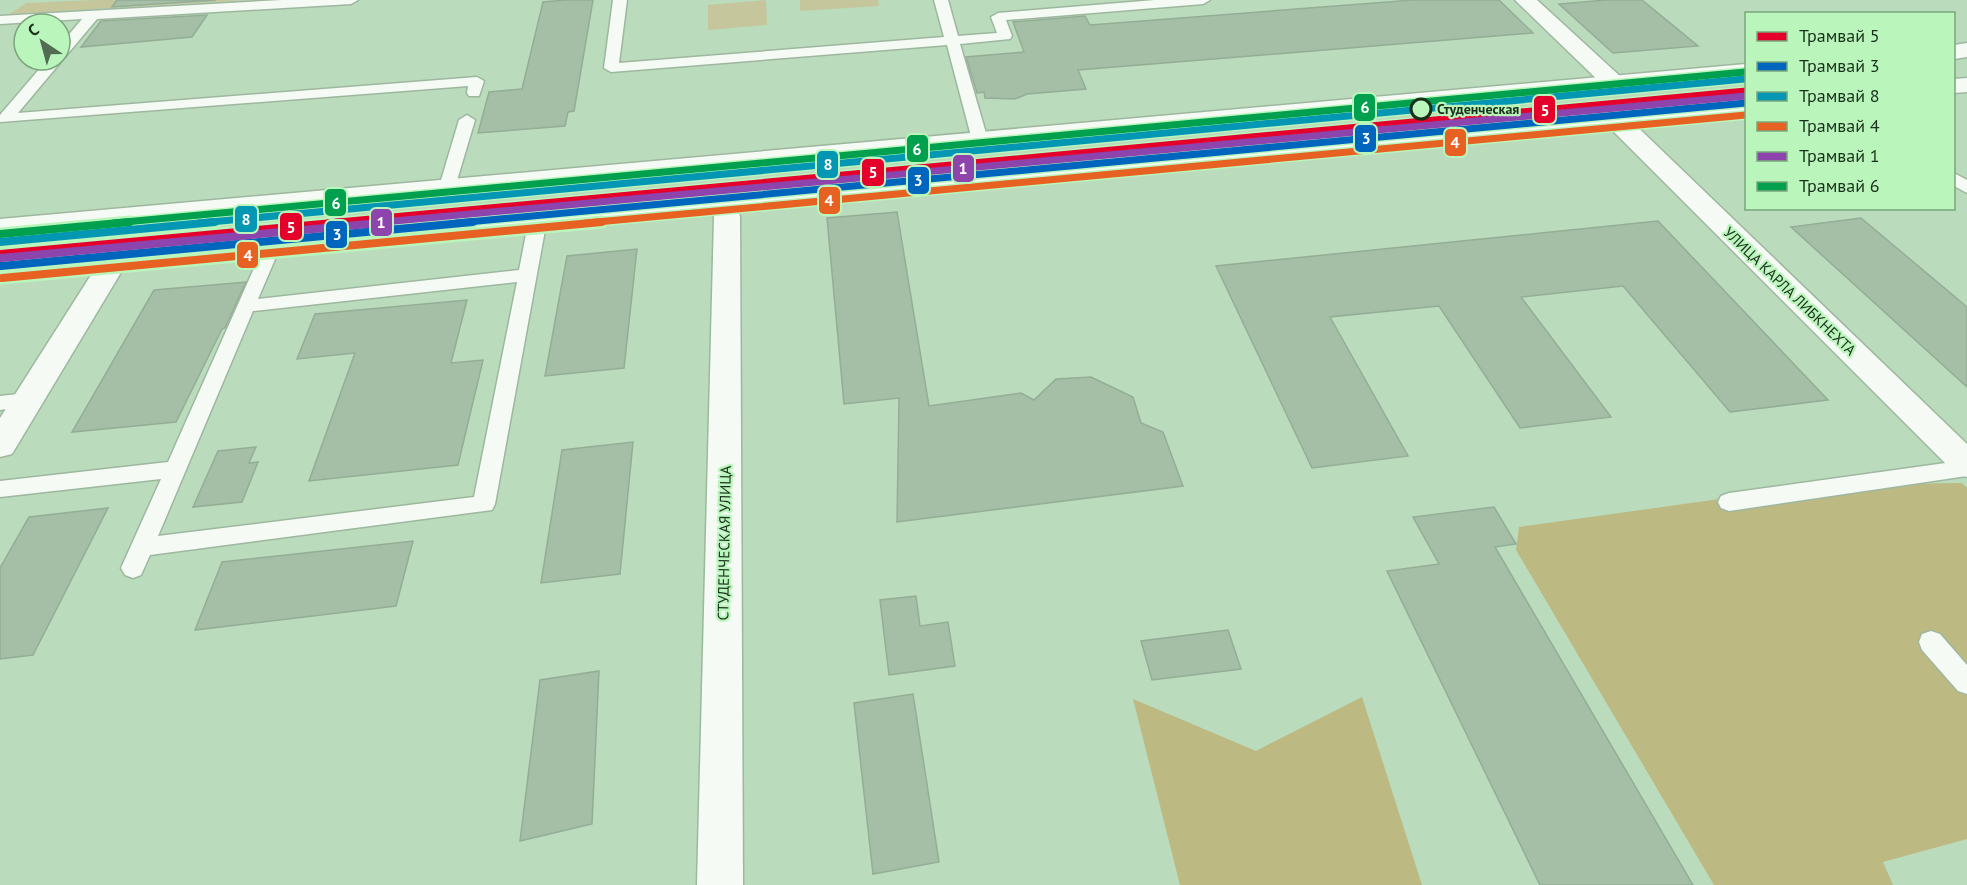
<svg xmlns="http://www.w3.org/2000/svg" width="1967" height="885" viewBox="0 0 1967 885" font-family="'PT Sans',sans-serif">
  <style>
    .green { fill: #c5c69c }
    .forest { fill: #bdb983 }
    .building { fill: #a5bfa7; stroke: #94ad95; stroke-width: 1.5 }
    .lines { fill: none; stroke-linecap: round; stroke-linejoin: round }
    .service-casing { stroke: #9eb79f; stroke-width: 3 }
    .minor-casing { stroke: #9eb79f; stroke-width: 3 }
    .tertiary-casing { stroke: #9eb79f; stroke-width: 3 }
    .service { fill: #f5faf5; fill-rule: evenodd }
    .minor { fill: #f5faf5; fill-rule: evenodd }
    .tertiary { fill: #f5faf5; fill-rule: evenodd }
    .tram-1-far1-casing { stroke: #baf5bc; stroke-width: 10 }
    .tram-1-casing { stroke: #baf5bc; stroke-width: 13 }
    .tram-2-far1-casing { stroke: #baf5bc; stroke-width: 10 }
    .tram-2-casing { stroke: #baf5bc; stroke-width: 13 }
    .tram-3-far1-casing { stroke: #baf5bc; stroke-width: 10 }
    .tram-3-casing { stroke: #baf5bc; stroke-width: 13 }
    .tram-4-far1-casing { stroke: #baf5bc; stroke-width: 10 }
    .tram-4-casing { stroke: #baf5bc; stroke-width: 13 }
    .tram-5-far1-casing { stroke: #baf5bc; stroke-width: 10 }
    .tram-5-casing { stroke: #baf5bc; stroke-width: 13 }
    .tram-6-far1-casing { stroke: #baf5bc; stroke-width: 10 }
    .tram-6-casing { stroke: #baf5bc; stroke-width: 13 }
    .tram-1-far1 { stroke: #e4002b; stroke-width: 7 }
    .tram-1 { stroke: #e4002b; stroke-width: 8 }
    .tram-2-far1 { stroke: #0065bd; stroke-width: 7 }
    .tram-2 { stroke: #0065bd; stroke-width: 8 }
    .tram-3-far1 { stroke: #0497b3; stroke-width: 7 }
    .tram-3 { stroke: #0497b3; stroke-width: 8 }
    .tram-4-far1 { stroke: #e76222; stroke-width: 7 }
    .tram-4 { stroke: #e76222; stroke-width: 8 }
    .tram-5-far1 { stroke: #8e44ad; stroke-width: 7 }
    .tram-5 { stroke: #8e44ad; stroke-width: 8 }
    .tram-6-far1 { stroke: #01a04e; stroke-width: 7 }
    .tram-6 { stroke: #01a04e; stroke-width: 8 }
    .stop-dot { fill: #baf5bc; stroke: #19301a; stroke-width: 3 }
    .labels { text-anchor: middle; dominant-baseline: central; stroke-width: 4.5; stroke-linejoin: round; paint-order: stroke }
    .far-stop-label { font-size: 14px; font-weight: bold; fill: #19301a; stroke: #baf5bc; text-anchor: start }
    .street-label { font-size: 15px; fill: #19301a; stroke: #baf5bc }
    .line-badge { stroke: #baf5bc; stroke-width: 2 }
    .badge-label { font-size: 16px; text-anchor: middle; font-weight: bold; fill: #fff }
  </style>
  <rect width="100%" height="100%" fill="#badbbc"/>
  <g class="green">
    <polygon points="95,0 246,0 9,14 27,3"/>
    <polygon points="766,0 767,25 708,30 708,5"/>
    <polygon points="800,0 878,0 879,6 800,11"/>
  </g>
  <g class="forest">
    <polygon points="1962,483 1967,488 1967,839 1883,862 1893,885 1714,885 1516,550 1519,527 1820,485"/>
    <polygon points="1362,697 1422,885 1180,885 1133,699 1256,751"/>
  </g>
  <g class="building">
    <polygon points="117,0 216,0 112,7"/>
    <polygon points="565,0 593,0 574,111 568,112 565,126 478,133 489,92 522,89 543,2"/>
    <polygon points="1413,0 1499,0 1533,33 1078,70 1086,89 1027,94 1015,99 985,98 984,92 977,93 966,57 1024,52 1013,22 1085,16 1090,25"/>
    <polygon points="1606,0 1642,0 1698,46 1613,53 1559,4"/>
    <polygon points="207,15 192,37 81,47 101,21"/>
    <polygon points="897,212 929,406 1021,393 1034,400 1056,379 1091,377 1133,397 1141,423 1163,432 1183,486 897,522 899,398 844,404 827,218"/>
    <polygon points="1861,218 1967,307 1967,387 1791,227"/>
    <polygon points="1658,221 1828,400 1730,412 1623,286 1521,297 1611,417 1520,428 1439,306 1330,317 1408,456 1312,468 1216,266"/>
    <polygon points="637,249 624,368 545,376 567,256"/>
    <polygon points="246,282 225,328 222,329 176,422 72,432 154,290"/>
    <polygon points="467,300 451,363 483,360 458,465 309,481 355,353 297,359 315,314"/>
    <polygon points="633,442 620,574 541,583 562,450"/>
    <polygon points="256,447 249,463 258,462 242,502 193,507 218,451"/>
    <polygon points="1494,507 1516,544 1495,547 1693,885 1540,885 1387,571 1439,564 1413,517"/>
    <polygon points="108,508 33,655 0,659 0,568 29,517"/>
    <polygon points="413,541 396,606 195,630 222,562"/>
    <polygon points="916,596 920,626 948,622 955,666 889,675 880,600"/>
    <polygon points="1228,630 1241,669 1152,680 1141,641"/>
    <polygon points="599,671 592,824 520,841 540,680"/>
    <polygon points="913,694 939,862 873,874 854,703"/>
  </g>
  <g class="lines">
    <g class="service-casing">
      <g id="service">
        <polygon points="281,0 358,0 351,4 97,19 65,57 61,58 60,63 18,113 477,77 484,81 479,96 469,96 467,93 468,86 0,122 0,115 47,60 60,60 60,45 82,19 0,24 0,16"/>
        <polygon points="613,0 627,0 619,63 944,37 934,0 948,0 958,36 997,33 991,17 998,13 1155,0 1210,0 1203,4 1006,20 1012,36 1010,39 960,44 988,140 980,145 972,140 947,45 611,72 604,68"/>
        <polygon points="467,115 475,120 455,187 453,191 441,191 439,187 459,120"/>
        <polygon points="1954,173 1967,180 1967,193 1954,186"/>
        <path d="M 538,214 L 544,215 L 547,219 L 495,504 L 492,510 L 150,555 L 141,575 L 133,578 L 125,575 L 121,568 L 161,479 L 0,497 L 0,481 L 168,462 L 267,239 L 279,239 L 282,243 L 258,299 L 519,270 L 529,219 L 532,215 ZM 517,282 L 474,497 L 158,536 L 253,311 Z"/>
        <polygon points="27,393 34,395 37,400 34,405 0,410 0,396"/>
        <polygon points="1967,460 1967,476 1729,511 1721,508 1718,502 1721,496 1729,493"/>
        <polygon points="1931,631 1940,634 1967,665 1967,694 1958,691 1922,650 1919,642 1922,634"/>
      </g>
    </g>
    <g class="minor-casing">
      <g id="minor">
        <polygon points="1515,0 1537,0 1622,78 1626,83 1622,88 1614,90 1606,88"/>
        <polygon points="1614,111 1623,113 1967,444 1967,477 1955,473 1605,123 1602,118 1605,113"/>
        <polygon points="724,194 733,196 737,202 740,217 743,885 697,885 714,217 711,202 715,196"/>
        <polygon points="115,250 125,253 129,259 12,454 0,457 0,418 105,253"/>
      </g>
    </g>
    <g class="tertiary-casing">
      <g id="tertiary">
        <polygon points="1967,43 1967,57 1954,59 1954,45"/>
        <polygon points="1746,64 1746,78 0,235 0,219"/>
        <polygon points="1967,78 1967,92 1954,93 1954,79"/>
        <polygon points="1746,98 1746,112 0,279 0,261"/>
      </g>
    </g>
    <use href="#service" class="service"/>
    <use href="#minor" class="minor"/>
    <use href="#tertiary" class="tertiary"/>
    <g class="tram-1-far1-casing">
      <polyline id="tram-1-far1" points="328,223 1746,91"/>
    </g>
    <g class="tram-1-casing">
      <polyline id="tram-1" points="0,254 344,222"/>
    </g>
    <g class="tram-2-far1-casing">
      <polyline id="tram-2-far1" points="457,223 1746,103"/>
    </g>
    <g class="tram-2-casing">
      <polyline id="tram-2" points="1,266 473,222"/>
    </g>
    <g class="tram-3-far1-casing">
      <polyline id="tram-3-far1" points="199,223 1745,79"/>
    </g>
    <g class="tram-3-casing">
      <polyline id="tram-3" points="0,242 215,222"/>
    </g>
    <g class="tram-4-far1-casing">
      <polyline id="tram-4-far1" points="586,223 1746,115"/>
    </g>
    <g class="tram-4-casing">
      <polyline id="tram-4" points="2,278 602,222"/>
    </g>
    <g class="tram-5-far1-casing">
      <polyline id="tram-5-far1" points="373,223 1746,96"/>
    </g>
    <g class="tram-5-casing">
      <polyline id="tram-5" points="1,258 390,222"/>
    </g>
    <g class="tram-6-far1-casing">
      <polyline id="tram-6-far1" points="114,223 1745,72"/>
    </g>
    <g class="tram-6-casing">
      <polyline id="tram-6" points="0,234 130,222"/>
    </g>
    <use href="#tram-1-far1" class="tram-1-far1"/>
    <use href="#tram-1" class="tram-1"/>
    <use href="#tram-2-far1" class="tram-2-far1"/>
    <use href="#tram-2" class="tram-2"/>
    <use href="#tram-3-far1" class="tram-3-far1"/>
    <use href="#tram-3" class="tram-3"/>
    <use href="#tram-4-far1" class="tram-4-far1"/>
    <use href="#tram-4" class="tram-4"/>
    <use href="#tram-5-far1" class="tram-5-far1"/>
    <use href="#tram-5" class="tram-5"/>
    <use href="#tram-6-far1" class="tram-6-far1"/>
    <use href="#tram-6" class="tram-6"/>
  </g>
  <circle class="stop-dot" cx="1421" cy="109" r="10"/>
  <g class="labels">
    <g class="far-stop-label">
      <text x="1437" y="109">Студенческая</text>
    </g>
    <g class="street-label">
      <text transform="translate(1790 291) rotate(44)">УЛИЦА КАРЛА ЛИБКНЕХТА</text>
      <text transform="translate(724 543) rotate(-89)">СТУДЕНЧЕСКАЯ УЛИЦА</text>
    </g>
  </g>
  <g class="line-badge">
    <rect x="1353" y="93" width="23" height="29" rx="6" fill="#01a04e"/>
    <rect x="1533" y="95" width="23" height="29" rx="6" fill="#e4002b"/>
    <rect x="1354" y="124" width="23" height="29" rx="6" fill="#0065bd"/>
    <rect x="1444" y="128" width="23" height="29" rx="6" fill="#e76222"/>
    <rect x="906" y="134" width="23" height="29" rx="6" fill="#01a04e"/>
    <rect x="816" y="150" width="23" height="29" rx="6" fill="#0497b3"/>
    <rect x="952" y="154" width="23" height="29" rx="6" fill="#8e44ad"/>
    <rect x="861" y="158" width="24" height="29" rx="6" fill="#e4002b"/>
    <rect x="907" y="166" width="23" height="29" rx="6" fill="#0065bd"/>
    <rect x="818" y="186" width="23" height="29" rx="6" fill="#e76222"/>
    <rect x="324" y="188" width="23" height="29" rx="6" fill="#01a04e"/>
    <rect x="234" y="205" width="24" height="28" rx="6" fill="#0497b3"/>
    <rect x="370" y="208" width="23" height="29" rx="6" fill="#8e44ad"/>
    <rect x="279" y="212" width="24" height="29" rx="6" fill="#e4002b"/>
    <rect x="325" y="220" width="23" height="29" rx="6" fill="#0065bd"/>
    <rect x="236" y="241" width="23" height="28" rx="6" fill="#e76222"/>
  </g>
  <g class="badge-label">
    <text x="1365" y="113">6</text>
    <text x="1545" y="116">5</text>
    <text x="1366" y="144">3</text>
    <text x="1455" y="148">4</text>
    <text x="917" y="155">6</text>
    <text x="828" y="170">8</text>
    <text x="963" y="174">1</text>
    <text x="873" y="178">5</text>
    <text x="918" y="186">3</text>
    <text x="829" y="206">4</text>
    <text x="336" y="209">6</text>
    <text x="246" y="225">8</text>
    <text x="381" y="228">1</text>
    <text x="291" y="233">5</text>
    <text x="337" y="240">3</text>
    <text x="248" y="261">4</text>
  </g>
  <rect x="1745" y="12" width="210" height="198" fill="#baf5bc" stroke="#7aa67b" stroke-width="1.5"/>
  <rect x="1757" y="32" width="30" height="9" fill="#e4002b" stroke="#7aa67b" stroke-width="1.5"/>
  <text x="1799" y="42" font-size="18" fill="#19301a">Трамвай 5</text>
  <rect x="1757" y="62" width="30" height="9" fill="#0065bd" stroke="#7aa67b" stroke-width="1.5"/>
  <text x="1799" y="72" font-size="18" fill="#19301a">Трамвай 3</text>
  <rect x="1757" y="92" width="30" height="9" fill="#0497b3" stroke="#7aa67b" stroke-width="1.5"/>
  <text x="1799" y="102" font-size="18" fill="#19301a">Трамвай 8</text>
  <rect x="1757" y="122" width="30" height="9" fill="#e76222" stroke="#7aa67b" stroke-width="1.5"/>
  <text x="1799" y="132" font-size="18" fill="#19301a">Трамвай 4</text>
  <rect x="1757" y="152" width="30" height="9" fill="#8e44ad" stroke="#7aa67b" stroke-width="1.5"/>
  <text x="1799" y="162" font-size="18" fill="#19301a">Трамвай 1</text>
  <rect x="1757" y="182" width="30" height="9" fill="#01a04e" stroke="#7aa67b" stroke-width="1.5"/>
  <text x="1799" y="192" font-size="18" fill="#19301a">Трамвай 6</text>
  <g transform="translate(42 42) rotate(324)"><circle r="28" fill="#baf5bc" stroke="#7aa67b" stroke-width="1.5"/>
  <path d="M0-4.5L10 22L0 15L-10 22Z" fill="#516c53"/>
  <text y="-9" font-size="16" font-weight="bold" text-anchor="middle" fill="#19301a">С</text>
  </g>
</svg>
